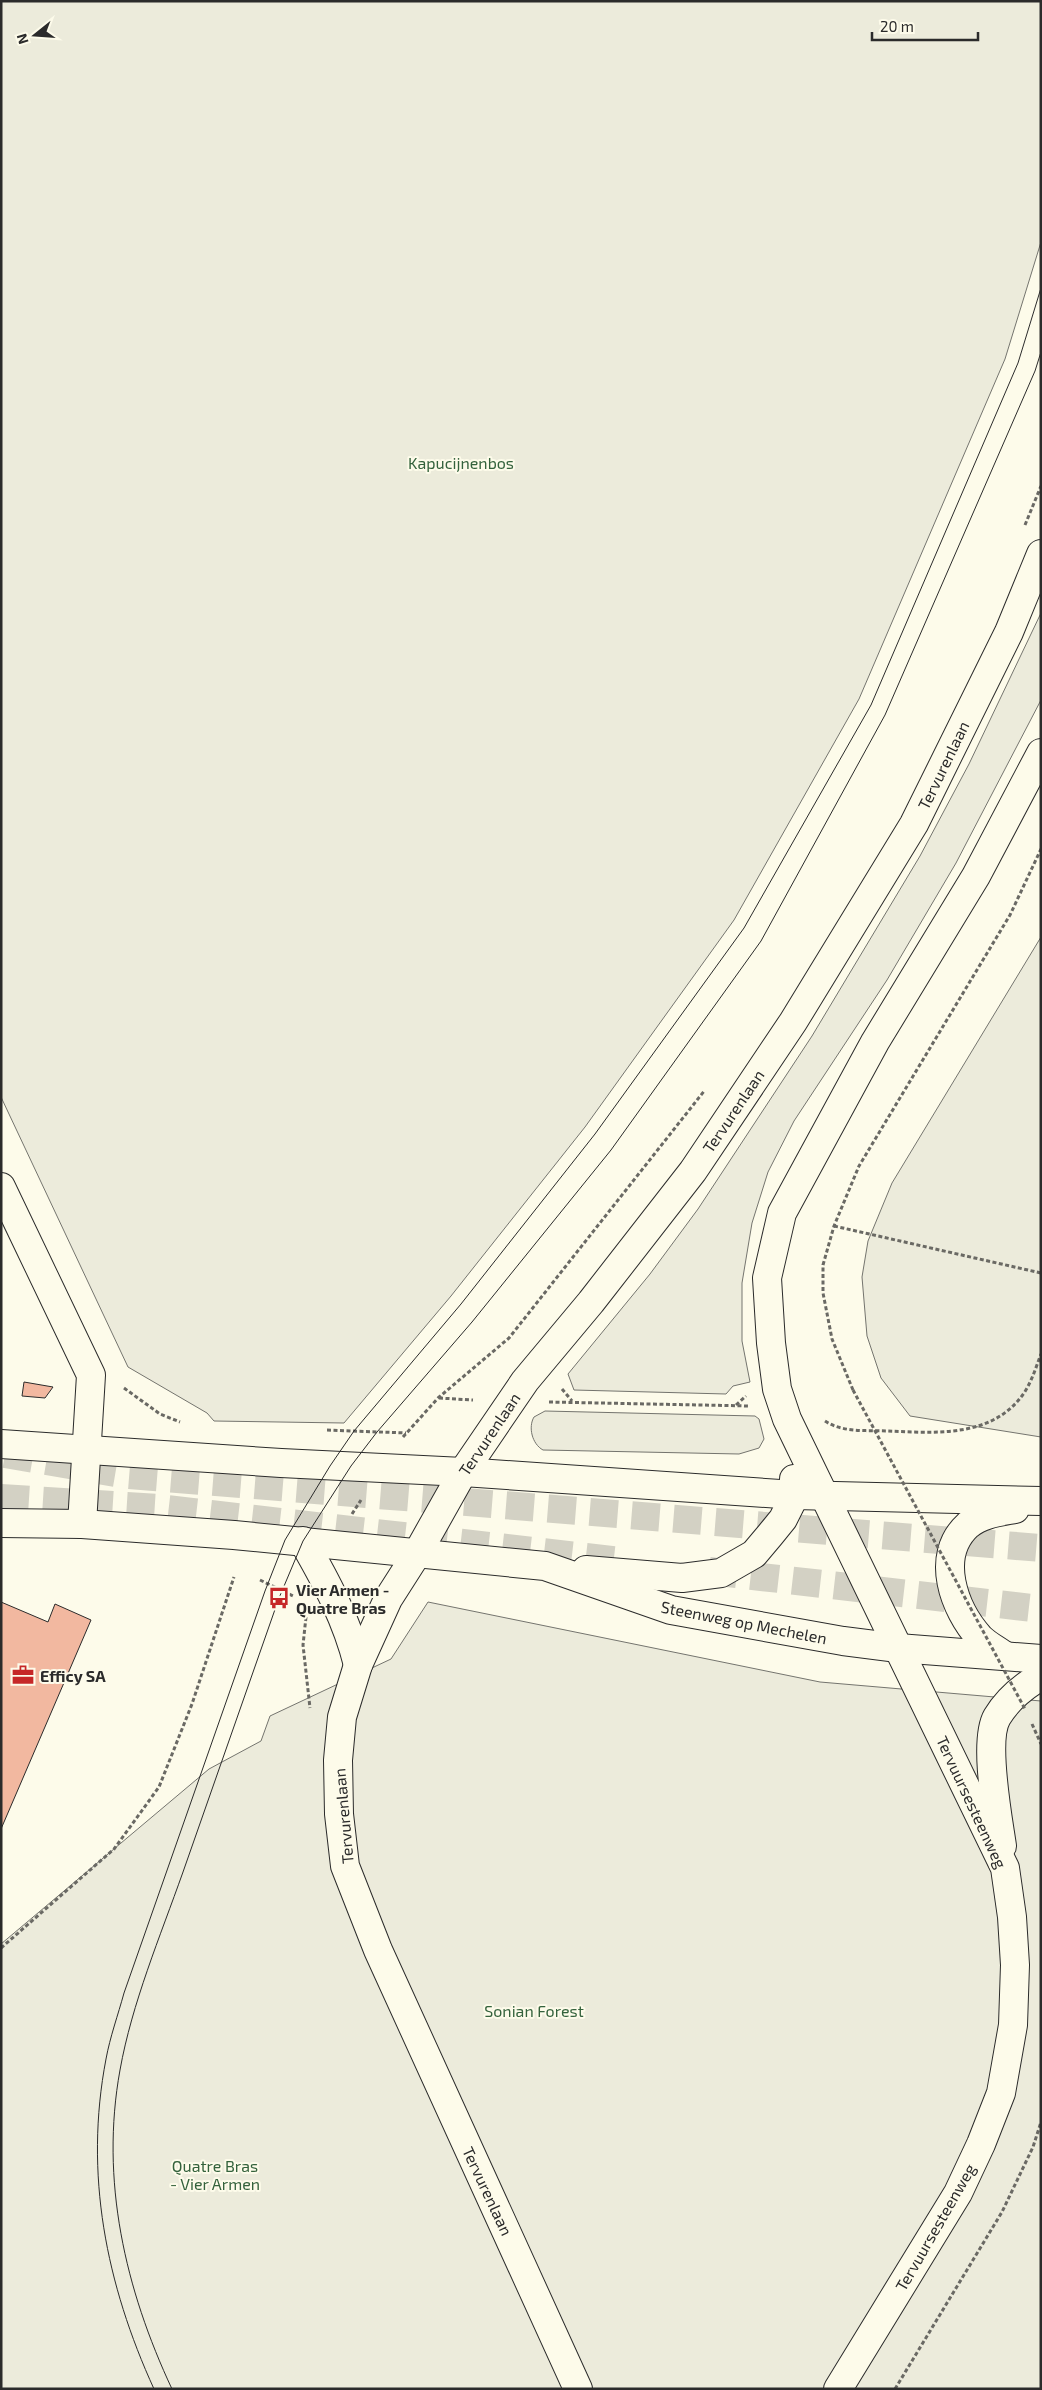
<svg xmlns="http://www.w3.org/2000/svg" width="1042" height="2390" viewBox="0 0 1042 2390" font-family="'Exo 2',sans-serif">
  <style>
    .green { fill: #ecebdb; stroke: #74746e }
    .building { fill: #f2b8a0; stroke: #2b2b2b }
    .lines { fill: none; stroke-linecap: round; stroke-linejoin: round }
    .highway-tunnel { stroke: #d3d1c4; stroke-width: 28; stroke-dasharray: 28 14; stroke-linecap: butt }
    .secondary-casing { stroke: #2b2b2b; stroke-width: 30 }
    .primary-casing { stroke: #2b2b2b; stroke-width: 30 }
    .path { stroke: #6a6964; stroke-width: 3; stroke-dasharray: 4 2.5; stroke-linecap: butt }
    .secondary { stroke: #fdfbea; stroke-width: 28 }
    .primary { stroke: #fdfbea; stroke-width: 28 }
    .tram { stroke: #2b2b2b; stroke-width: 1 }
    .path-bridge { stroke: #6a6964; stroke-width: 3; stroke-dasharray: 4 2.5; stroke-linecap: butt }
    .labels { text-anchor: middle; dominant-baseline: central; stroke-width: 4; stroke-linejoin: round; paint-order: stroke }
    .park-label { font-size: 16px; fill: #34623c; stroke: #fdfbea }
    .street-label { font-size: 16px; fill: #2b2b2b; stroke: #fdfbea }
    .poi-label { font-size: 16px; font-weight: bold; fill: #2b2b2b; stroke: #fdfbea; text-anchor: start }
  </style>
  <rect width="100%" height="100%" fill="#fdfbea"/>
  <g class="green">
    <polygon points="1,1 1041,1 1041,242 1005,359 859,699 734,920 585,1127 451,1296 344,1423 214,1421 207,1413 128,1367 1,1097"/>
    <polygon points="1041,613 1041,700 956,863 887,980 794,1121 768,1172 752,1223 742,1283 742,1341 750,1382 733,1386 726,1394 574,1390 568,1374 650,1274 698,1209 812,1036 920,856 969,764"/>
    <polygon points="1041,937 1041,1437 910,1416 881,1378 867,1336 862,1277 868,1241 892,1183"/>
    <path d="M 545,1411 L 755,1416 L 759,1419 L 764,1439 L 759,1448 L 739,1454 L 543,1450 C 532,1444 528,1427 534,1417 Z"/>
    <polygon points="428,1602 820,1682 1041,1701 1041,2389 1,2389 1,1944 209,1769 261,1741 270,1716 391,1659"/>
  </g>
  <g class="building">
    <polygon points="24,1382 53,1387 45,1398 22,1396"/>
    <polygon points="1,1602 48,1622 55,1604 91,1620 1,1829"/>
  </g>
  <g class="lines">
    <g class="highway-tunnel">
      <polyline points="5,1454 128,1475 1041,1548"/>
      <polyline points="1,1498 159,1508 621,1561"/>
      <polyline points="709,1571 1041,1609"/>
    </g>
    <g class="secondary-casing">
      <polyline id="secondary" points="1,1187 91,1375 82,1524"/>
    </g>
    <g class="primary-casing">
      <g id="primary">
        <polyline points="1,1444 281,1463 463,1472 795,1495 1041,1501"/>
        <polyline points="1,1523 82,1524 234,1535 545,1566 671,1610 843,1641 898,1648 1041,1659"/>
        <path d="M 303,1541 C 326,1581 347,1620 358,1665"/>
        <polyline points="586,1570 682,1578 721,1573 754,1554 770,1535 783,1519 795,1495 794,1479"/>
        <path d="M 1005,1656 C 997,1650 987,1645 980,1638 C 954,1609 934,1556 968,1525 C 981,1514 999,1512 1015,1509"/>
        <path d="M 1002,1846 C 998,1818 983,1741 997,1717 C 1007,1700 1024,1686 1041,1676"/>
        <polyline points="578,2389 378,1950 345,1866 339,1814 338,1760 342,1717 358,1665 388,1599 418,1552 463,1472 525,1381 591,1302 693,1171 793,1022 914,824 1009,632 1041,554"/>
        <polyline points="838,2389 958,2193 981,2144 1001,2093 1013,2025 1015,1965 1012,1917 1005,1868 787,1419 777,1389 771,1343 767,1278 782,1213 875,1042 976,876 1041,753"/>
      </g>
    </g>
    <g class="path">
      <polyline points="1025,525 1041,486"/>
      <polyline points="834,1226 1041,1273"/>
      <polyline points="124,1388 160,1414 180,1422"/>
      <polyline points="562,1389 572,1401"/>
      <polyline points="853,1390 832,1339 823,1293 823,1265 834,1226 859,1166 1010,915 1041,849"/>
      <polyline points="439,1398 473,1400"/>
      <polyline points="549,1402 750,1406"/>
      <polyline points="736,1405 746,1396"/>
      <path d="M 825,1421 C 843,1433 867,1430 888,1431 C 936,1433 993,1438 1024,1393 C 1032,1381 1036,1367 1041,1354"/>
      <polyline points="327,1430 406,1433"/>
      <polyline points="403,1437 438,1398 509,1338 705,1090"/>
      <polyline points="352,1514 361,1500"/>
      <polyline points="260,1580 295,1597"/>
      <polyline points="306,1617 303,1645 310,1708"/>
      <polyline points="1032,1724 1041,1744"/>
      <polyline points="1,1948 114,1849 159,1787 192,1704 234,1577"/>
      <polyline points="895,2389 1002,2212 1033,2147 1041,2122"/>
    </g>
    <use href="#secondary" class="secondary"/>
    <use href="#primary" class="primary"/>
    <g class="tram">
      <path d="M 154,2389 C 106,2284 84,2174 106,2059 C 110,2037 118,2015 124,1993 L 265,1591 L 285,1540 L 330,1466 L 354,1431 L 461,1304 L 595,1134 L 744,928 L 871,705 L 1018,363 L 1041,288"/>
      <path d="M 172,2389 C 125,2289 100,2180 120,2070 C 132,2003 160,1937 183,1872 C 215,1781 247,1689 279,1598 L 303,1541 L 351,1466 L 377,1432 L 472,1322 L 611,1150 L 761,941 L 885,715 L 1035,371 L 1041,352"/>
    </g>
    <polyline class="path-bridge" points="853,1390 1025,1709"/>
  </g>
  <defs>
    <g id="bus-bare" transform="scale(1.725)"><path d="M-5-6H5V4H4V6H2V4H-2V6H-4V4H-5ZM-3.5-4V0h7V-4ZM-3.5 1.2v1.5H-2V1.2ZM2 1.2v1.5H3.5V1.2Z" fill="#c62828" stroke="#fdfbea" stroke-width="2.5" paint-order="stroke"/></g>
    <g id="office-bare" transform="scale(1.725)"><path d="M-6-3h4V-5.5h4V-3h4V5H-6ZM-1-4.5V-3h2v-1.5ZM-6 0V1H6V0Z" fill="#c62828" stroke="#fdfbea" stroke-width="2.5" paint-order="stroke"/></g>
  </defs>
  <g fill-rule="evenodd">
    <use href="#bus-bare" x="279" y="1598"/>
    <use href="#office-bare" x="23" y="1675"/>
  </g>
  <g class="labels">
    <g class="park-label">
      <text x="461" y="462">Kapucijnenbos</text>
      <text x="534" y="2010">Sonian Forest</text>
      <text x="215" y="2165">Quatre Bras<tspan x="215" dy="18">- Vier Armen</tspan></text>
    </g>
    <g class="street-label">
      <text transform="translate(943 765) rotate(-64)">Tervurenlaan</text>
      <text transform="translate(733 1111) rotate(-56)">Tervurenlaan</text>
      <text transform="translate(489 1434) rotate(-56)">Tervurenlaan</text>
      <text transform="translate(744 1622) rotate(11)">Steenweg op Mechelen</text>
      <text transform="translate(972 1802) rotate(65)">Tervuursesteenweg</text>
      <text transform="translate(343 1816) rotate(-95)">Tervurenlaan</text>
      <text transform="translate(488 2191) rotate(65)">Tervurenlaan</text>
      <text transform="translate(935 2227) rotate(-60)">Tervuursesteenweg</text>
    </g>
    <g class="poi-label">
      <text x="296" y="1589">Vier Armen -<tspan x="296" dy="18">Quatre Bras</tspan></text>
      <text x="40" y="1675">Efficy SA</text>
    </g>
  </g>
  <rect width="1042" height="2390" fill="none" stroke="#2b2b2b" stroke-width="5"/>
  <g transform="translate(35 35) rotate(253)" stroke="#fdfbea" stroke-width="4" paint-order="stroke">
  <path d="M0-4L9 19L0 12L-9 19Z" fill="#2b2b2b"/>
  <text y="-8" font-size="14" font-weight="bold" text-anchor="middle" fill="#2b2b2b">N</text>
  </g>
  <path d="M872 32v8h106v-8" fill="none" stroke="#2b2b2b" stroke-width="2.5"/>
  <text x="880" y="32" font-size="15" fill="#2b2b2b" stroke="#fdfbea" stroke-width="4" paint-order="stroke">20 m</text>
</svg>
